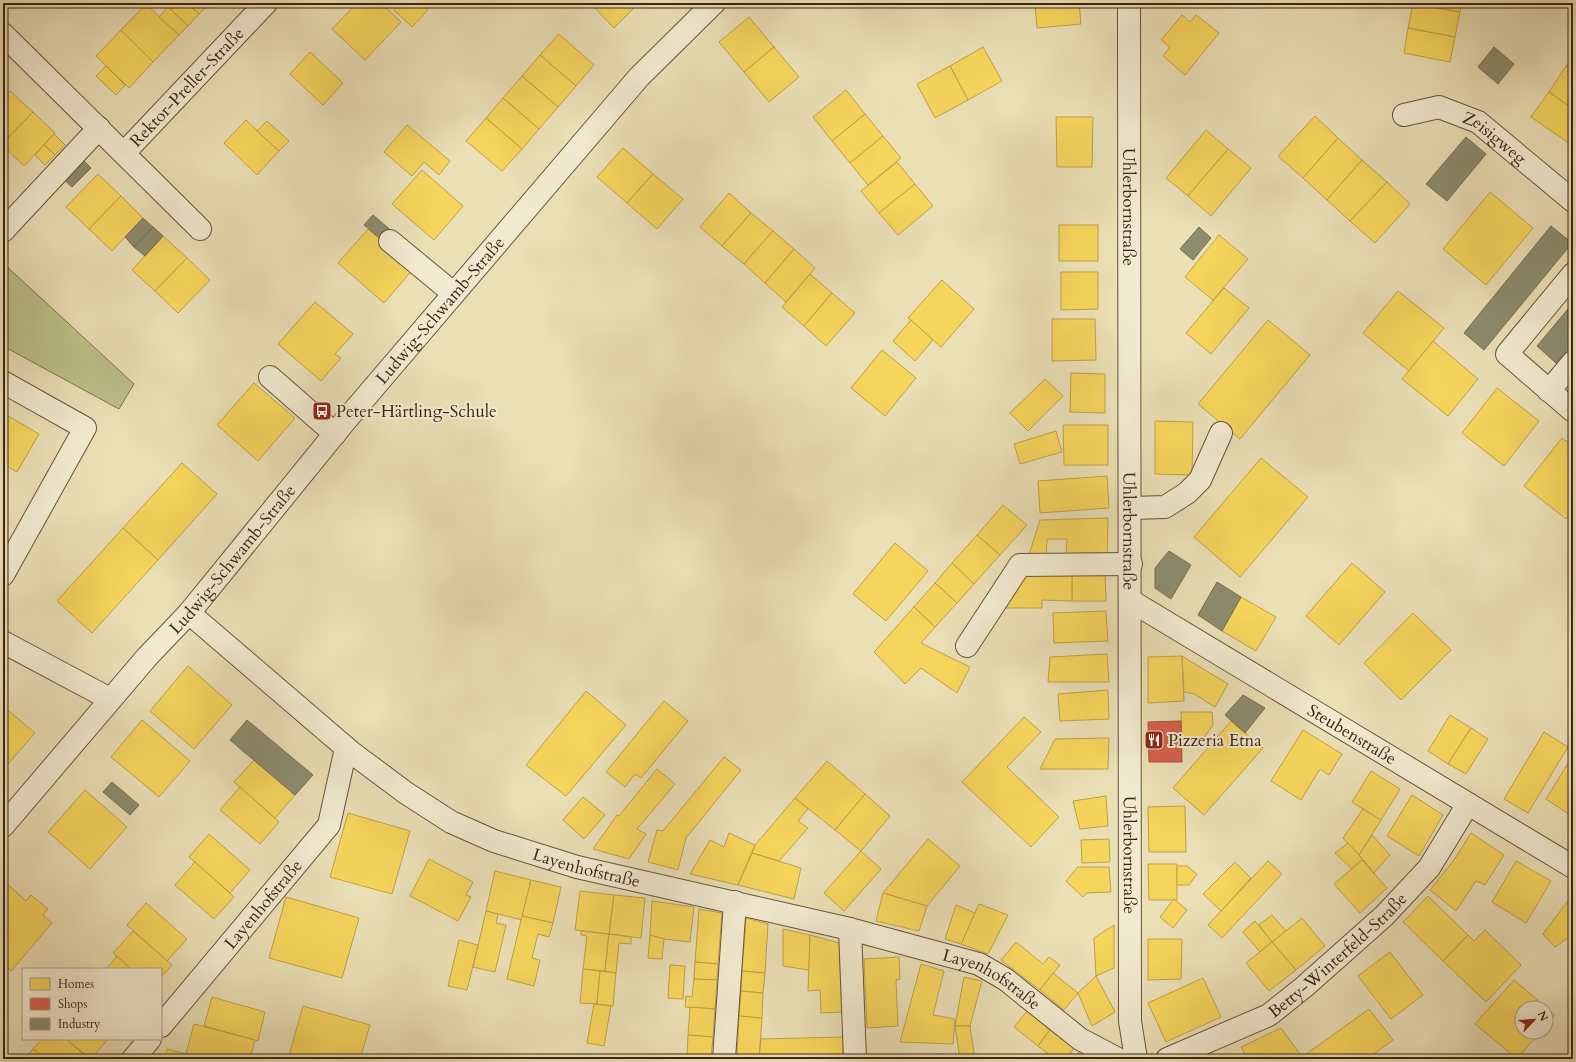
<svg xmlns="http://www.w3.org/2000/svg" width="1576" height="1062" viewBox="0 0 1576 1062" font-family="Cardo,serif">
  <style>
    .green { fill: #bdc089; stroke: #7c724d }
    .homes { fill: #f6d55c; stroke: #bea046 }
    .shops { fill: #d6604d; stroke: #a84e3b }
    .industry { fill: #8c8c6e; stroke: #746d52 }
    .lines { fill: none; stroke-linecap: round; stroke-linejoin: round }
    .minor-casing { stroke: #68533a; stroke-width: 24 }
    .minor { stroke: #f2ead0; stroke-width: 22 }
    .labels { text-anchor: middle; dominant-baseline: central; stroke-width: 4; stroke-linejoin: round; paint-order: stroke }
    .street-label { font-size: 17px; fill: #3c2411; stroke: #f2ead0 }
    .poi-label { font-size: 17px; fill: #3c2411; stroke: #f2ead0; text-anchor: start }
  </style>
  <rect width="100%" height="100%" fill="#ebdfb6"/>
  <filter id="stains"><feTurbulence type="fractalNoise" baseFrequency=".005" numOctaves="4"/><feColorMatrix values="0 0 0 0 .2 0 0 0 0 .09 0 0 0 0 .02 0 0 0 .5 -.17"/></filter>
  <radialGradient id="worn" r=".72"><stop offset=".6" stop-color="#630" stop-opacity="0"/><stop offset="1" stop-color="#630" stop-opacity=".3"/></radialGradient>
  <polygon class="green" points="3,263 134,384 119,409 3,346"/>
  <g class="homes">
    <polygon points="177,3 210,3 199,14 188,4"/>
    <polygon points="177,3 188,4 199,14 188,26 171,10"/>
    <polygon points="357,3 381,3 401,22 365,60 332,29"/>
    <polygon points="400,3 421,3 428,10 412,27 394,10"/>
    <polygon points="590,3 629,3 634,8 614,28"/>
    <polygon points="1035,3 1079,3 1081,24 1037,28"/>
    <polygon points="1413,3 1461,3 1460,12"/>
    <polygon points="146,4 179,35 153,62 121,30"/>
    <polygon points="1413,4 1460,12 1455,37 1408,28"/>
    <polygon points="168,7 188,26 179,35 159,17"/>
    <polygon points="1182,15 1190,22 1196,15 1219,33 1185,75 1163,56 1170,47 1161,40"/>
    <polygon points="749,17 774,47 744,72 719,42"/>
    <polygon points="1408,28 1455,37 1450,62 1404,53"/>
    <polygon points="121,30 153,62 129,88 96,56"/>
    <polygon points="559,34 594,65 576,86 540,55"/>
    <polygon points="774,47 799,77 769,102 744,72"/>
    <polygon points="983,47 1002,81 968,100 950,66"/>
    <polygon points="310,52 343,83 323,105 290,74"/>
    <polygon points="540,55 576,86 558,107 522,76"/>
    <polygon points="1573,56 1573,71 1566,66"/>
    <polygon points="106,66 125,85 116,95 96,76"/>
    <polygon points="950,66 968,100 935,118 917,84"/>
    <polygon points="1566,66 1573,71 1573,109 1549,92"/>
    <polygon points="522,76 558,107 539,129 503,98"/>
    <polygon points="846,90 865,114 832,141 813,117"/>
    <polygon points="10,91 33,112 3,143 3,98"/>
    <polygon points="1549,92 1573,109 1573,146 1531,117"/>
    <polygon points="503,98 539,129 522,149 486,118"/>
    <polygon points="33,112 55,133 24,166 3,146 3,143"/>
    <polygon points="865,114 883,136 850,163 832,141"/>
    <polygon points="1315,116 1338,138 1303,178 1278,156"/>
    <polygon points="1056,117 1093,117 1092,167 1057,167"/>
    <polygon points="486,118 522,149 502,171 466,141"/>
    <polygon points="246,120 279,151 257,175 224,143"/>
    <polygon points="267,121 289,141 279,151 257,131"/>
    <polygon points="407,125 450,161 439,175 424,162 412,176 384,152"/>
    <polygon points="1206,130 1228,149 1188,196 1166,178"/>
    <polygon points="54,134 65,145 55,155 44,145"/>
    <polygon points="883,136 901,158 868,185 850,163"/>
    <polygon points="1338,138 1362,160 1327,200 1303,178"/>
    <polygon points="44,145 55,155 45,165 35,155"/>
    <polygon points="623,148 653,174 627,203 597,177"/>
    <polygon points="1228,149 1251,168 1211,216 1188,196"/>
    <polygon points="1362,160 1387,182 1350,221 1327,200"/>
    <polygon points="897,162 915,184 879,213 861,191"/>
    <polygon points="422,170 463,206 434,240 392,204"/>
    <polygon points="98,174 121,196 89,229 66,207"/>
    <polygon points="653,174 683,199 657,229 627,203"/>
    <polygon points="1387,182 1410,204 1375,243 1350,221"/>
    <polygon points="915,184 933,206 898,235 879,213"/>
    <polygon points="1490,192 1533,228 1486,285 1443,249"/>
    <polygon points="729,193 751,213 722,246 700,227"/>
    <polygon points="121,196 143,218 112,251 89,229"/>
    <polygon points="751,213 773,231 744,264 722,246"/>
    <rect x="1059" y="225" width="39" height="36"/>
    <polygon points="368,229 414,268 384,303 338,263"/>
    <polygon points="773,231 794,249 765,283 744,264"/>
    <polygon points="1219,235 1248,259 1213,300 1185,277"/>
    <polygon points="163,236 187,258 155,291 132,270"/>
    <polygon points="794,249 815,268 786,302 765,283"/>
    <polygon points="187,258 210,280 178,313 155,291"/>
    <polygon points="1061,272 1098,272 1098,309 1061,310"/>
    <polygon points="810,274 832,293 804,326 782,307"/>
    <polygon points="942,280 974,309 941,347 908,318"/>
    <polygon points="1224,288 1249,308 1211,354 1186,333"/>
    <polygon points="1398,291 1444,328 1409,371 1363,333"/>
    <polygon points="832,293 855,313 826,346 804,326"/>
    <polygon points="315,302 353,334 335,354 341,358 321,381 278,344"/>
    <polygon points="1052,319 1095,319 1096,360 1052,361"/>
    <polygon points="911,320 933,340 915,361 893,341"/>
    <polygon points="1268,320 1310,355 1240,439 1198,404"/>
    <polygon points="1433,341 1478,379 1448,416 1402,379"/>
    <polygon points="882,350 916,378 885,416 851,388"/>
    <polygon points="1071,373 1105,374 1105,413 1070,412"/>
    <polygon points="1045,379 1063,396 1028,431 1010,413"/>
    <polygon points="254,383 295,418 258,461 217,425"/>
    <polygon points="1497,388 1539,421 1504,466 1462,433"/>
    <polygon points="3,413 39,434 17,472 3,464"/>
    <polygon points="1155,421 1193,422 1192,475 1155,474"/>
    <polygon points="1063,425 1108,425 1108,465 1064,465"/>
    <polygon points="1056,431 1062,452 1020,464 1014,444"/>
    <polygon points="1562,438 1573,446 1573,511 1566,519 1524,486"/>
    <polygon points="1261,458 1308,497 1240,577 1194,537"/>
    <polygon points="182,463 217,494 158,560 123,528"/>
    <polygon points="1107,476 1109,508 1040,513 1038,481"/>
    <polygon points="1003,505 1027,525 1000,555 977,535"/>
    <polygon points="1108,518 1107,559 1066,560 1067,539 1047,539 1046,561 1027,561 1040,520"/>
    <polygon points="123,528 158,560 92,633 57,601"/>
    <polygon points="977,535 1000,555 974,584 952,563"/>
    <polygon points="895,543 928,571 886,621 853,594"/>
    <polygon points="952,563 974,584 957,603 935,583"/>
    <polygon points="1352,563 1385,592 1339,645 1306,616"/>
    <polygon points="1105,571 1106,601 1072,601 1072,572"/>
    <polygon points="1020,572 1072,572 1072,601 1042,600 1042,608 1006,608"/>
    <polygon points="935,583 957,603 935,627 914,607"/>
    <polygon points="1241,597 1276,617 1256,651 1222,631"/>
    <polygon points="914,607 935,627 921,643 970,667 957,693 921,668 905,684 874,652"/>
    <polygon points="1106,611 1108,641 1054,643 1053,613"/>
    <polygon points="1413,613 1451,650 1401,700 1364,663"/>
    <polygon points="1107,654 1109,682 1048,682 1050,657"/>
    <polygon points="1182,656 1184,701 1148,703 1148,657"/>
    <polygon points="1182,656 1228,684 1215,707 1194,694 1184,692"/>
    <polygon points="188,666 232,705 194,749 150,711"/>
    <polygon points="1108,690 1109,719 1060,721 1058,694"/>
    <polygon points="586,691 626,725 566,796 526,765"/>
    <polygon points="664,701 688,721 641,778 635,774 625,787 606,772"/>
    <polygon points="3,706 35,733 3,770"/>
    <polygon points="1181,712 1212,712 1213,725 1200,743 1182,743"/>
    <polygon points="1450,715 1471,728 1448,764 1428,751"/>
    <polygon points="1024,717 1041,732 1007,767 1059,817 1031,847 962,782"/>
    <polygon points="142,720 190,761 159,797 111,757"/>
    <polygon points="1231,721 1263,748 1204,815 1173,788"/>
    <polygon points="1471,728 1488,739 1466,774 1448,764"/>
    <polygon points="1303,730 1342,754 1329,775 1320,769 1301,800 1271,781"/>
    <polygon points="1544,732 1568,747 1528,813 1504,799"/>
    <polygon points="1109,738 1108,769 1040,769 1055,739"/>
    <polygon points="724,757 741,770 686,838 678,870 648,862 657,830 663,831"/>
    <polygon points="1572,757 1573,757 1573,817 1546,799"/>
    <polygon points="254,760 295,795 275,818 234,782"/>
    <polygon points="827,761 865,794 835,830 795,798"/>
    <polygon points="657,769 675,784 637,829 646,834 629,859 593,849 617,815 619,816"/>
    <polygon points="1371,771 1400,789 1381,820 1352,802"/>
    <polygon points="240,787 279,822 260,844 220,810"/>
    <polygon points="85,790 127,827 90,869 48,832"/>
    <polygon points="865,794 890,816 861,851 835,830"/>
    <polygon points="1412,795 1443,815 1419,856 1387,836"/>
    <polygon points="1106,796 1108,826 1080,829 1073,801"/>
    <polygon points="583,797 605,815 584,839 563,820"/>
    <polygon points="795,798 808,809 798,821 808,828 779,861 752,853 755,845"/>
    <polygon points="1185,806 1186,852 1149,852 1148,807"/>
    <polygon points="1363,809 1381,820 1359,855 1343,838"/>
    <polygon points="348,813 410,831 392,894 330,877"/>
    <polygon points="729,833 755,845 738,885 690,874 710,840 724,847"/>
    <polygon points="1471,833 1504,855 1485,885 1476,881 1456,911 1430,890 1454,860"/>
    <polygon points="209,834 250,870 230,893 189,857"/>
    <polygon points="1372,835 1390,855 1374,873 1359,855"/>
    <polygon points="928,839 960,866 927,906 883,893"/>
    <polygon points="1109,839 1110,862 1082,863 1081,840"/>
    <polygon points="1348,843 1359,855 1362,860 1352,869 1335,853"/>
    <polygon points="861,851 881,869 844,911 824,893"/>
    <polygon points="752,853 801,868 794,899 738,885"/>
    <polygon points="429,859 473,882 466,895 471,897 458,921 410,896"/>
    <polygon points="1362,860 1387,888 1360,913 1334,884"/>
    <polygon points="1268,861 1282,874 1222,938 1208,925"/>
    <polygon points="1516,861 1551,881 1526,923 1492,902"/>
    <polygon points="195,862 234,897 214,919 175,885"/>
    <polygon points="1235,862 1251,878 1221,911 1203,894"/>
    <polygon points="1148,864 1177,864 1177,900 1149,900"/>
    <polygon points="1177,866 1187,866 1197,874 1189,885 1177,885"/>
    <polygon points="1078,867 1109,867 1111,892 1087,893 1083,897 1066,881"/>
    <polygon points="495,871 531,880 522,920 486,911"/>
    <polygon points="531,880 561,887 553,923 522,916"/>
    <polygon points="5,882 26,901 31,895 48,909 43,915 52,923 11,971 3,963 3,885"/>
    <polygon points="580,891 614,895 609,934 575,930"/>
    <polygon points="883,893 927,906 919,931 876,921"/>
    <polygon points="1573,894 1573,941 1568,938 1555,947 1543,934"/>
    <polygon points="614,895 645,898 641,938 609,934"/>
    <polygon points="1428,896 1468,935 1443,961 1403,922"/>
    <polygon points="286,897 359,918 342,978 269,958"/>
    <polygon points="1174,899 1187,910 1173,928 1160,917"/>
    <polygon points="652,901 694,907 690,942 664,939 650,935"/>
    <polygon points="146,903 187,939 167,961 127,925"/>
    <polygon points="979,904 1008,915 988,954 961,944"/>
    <polygon points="956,905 975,913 961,944 945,939"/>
    <polygon points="699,909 722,913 718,964 695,962"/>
    <polygon points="486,911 498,914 496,923 506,925 495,972 473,967"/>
    <polygon points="1272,915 1286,931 1272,942 1259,925"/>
    <polygon points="522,916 553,923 549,937 538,934 532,958 540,960 534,986 507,979"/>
    <polygon points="746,918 768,924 765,973 742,971"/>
    <polygon points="1302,918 1325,946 1296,970 1272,942"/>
    <polygon points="1255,921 1272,942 1260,952 1243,932"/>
    <polygon points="1114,925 1114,968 1096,976 1094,938"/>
    <polygon points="783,929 810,935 809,970 783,966"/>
    <polygon points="1485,930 1521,965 1486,1002 1443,961 1468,935 1474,941"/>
    <polygon points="133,931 172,965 161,977 161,969 131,969 113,953"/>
    <polygon points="581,931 609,934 605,971 583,969 587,936 581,935"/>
    <polygon points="609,934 631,937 631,944 619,943 616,973 605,971"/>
    <polygon points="650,935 664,939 662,959 648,958"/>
    <polygon points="810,935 839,943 842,1012 821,1013 820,990 808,991"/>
    <polygon points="1148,939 1182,939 1181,979 1148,980"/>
    <polygon points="459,940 478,945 467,990 448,986"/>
    <polygon points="1016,942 1043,964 1049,957 1060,965 1040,990 1001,960"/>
    <polygon points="1272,942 1296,970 1269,991 1246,963"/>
    <polygon points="1390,952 1423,995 1391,1019 1358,976"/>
    <polygon points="117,956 131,969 106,969"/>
    <polygon points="899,957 900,979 896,980 898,1026 867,1028 864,959"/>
    <polygon points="695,962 718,964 717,980 694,979"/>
    <polygon points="921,964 944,971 933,1015 955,1019 953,1044 900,1042"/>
    <polygon points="670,965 685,966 683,999 668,998"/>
    <polygon points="583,969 600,971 597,1004 580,1003"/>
    <polygon points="600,971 616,973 613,1006 597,1004"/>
    <polygon points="742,971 765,973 763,993 741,991"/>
    <polygon points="1053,973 1078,993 1064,1010 1040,990"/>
    <polygon points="1096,976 1115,1012 1092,1026 1078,993"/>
    <polygon points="964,977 982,981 970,1026 955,1026"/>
    <polygon points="1203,978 1221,1017 1166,1042 1148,1003"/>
    <polygon points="694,979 717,980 715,1009 685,1007 686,996 692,997"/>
    <polygon points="1514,980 1555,1015 1546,1025 1546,1008 1522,1008 1522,1032 1540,1032 1517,1059 1475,1024"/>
    <polygon points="741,991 763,993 762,1018 739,1016"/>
    <polygon points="212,997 265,1012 258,1041 204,1026"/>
    <polygon points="594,1004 611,1006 604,1046 587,1043"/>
    <polygon points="303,1006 370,1025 360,1059 288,1059"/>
    <polygon points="690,1007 715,1009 713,1037 688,1035"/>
    <polygon points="1369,1009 1393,1040 1367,1059 1304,1059 1302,1057"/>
    <polygon points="1027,1011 1050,1030 1038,1046 1014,1027"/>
    <polygon points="739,1016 762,1018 759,1059 737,1059"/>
    <polygon points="194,1024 255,1040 250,1059 204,1059 186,1054"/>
    <polygon points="955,1026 970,1026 975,1059 960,1059"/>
    <polygon points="1281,1028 1302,1057 1298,1059 1248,1059 1241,1047"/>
    <polygon points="1050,1030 1074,1048 1066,1059 1055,1059 1038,1046"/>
    <polygon points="688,1035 713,1037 711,1057 687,1055"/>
    <polygon points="843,1037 843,1059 759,1059 761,1039"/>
    <polygon points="42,1039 66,1039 89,1059 45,1059 33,1049"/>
    <polygon points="66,1039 108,1039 91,1059"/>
    <polygon points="33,1049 45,1059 24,1059"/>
    <polygon points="167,1049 186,1054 204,1059 165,1059"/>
    <polygon points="1080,1051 1090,1059 1074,1059"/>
    <polygon points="676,1054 711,1057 711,1059 676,1059"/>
    <polygon points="944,1054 944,1059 869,1059 869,1057"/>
  </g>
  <polygon class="shops" points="1181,721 1182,762 1149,762 1148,722"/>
  <g class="industry">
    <polygon points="1494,47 1514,64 1498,84 1478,67"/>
    <polygon points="1466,137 1486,154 1447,201 1426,184"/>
    <polygon points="81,158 91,168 72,187 62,178"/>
    <polygon points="373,215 394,233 386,243 364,225"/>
    <polygon points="143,218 153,227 134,247 125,237"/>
    <polygon points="1551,226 1572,243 1484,350 1464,333"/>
    <polygon points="153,227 163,236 145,256 134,247"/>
    <polygon points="1199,227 1211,238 1193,260 1180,249"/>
    <polygon points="1573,303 1573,343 1556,363 1537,346"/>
    <polygon points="1169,551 1191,565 1171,599 1155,588 1155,568"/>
    <polygon points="1217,582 1241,597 1222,631 1198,615"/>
    <polygon points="1243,695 1265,708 1245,733 1225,715"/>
    <polygon points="247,720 313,775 295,795 230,740"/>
    <polygon points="112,782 139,805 130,815 103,792"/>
  </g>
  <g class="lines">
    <g class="minor-casing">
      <g id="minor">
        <path id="s1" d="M 1129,3 L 1130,1021 L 1136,1059"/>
        <polyline points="3,34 200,229"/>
        <path id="s2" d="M 1404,115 L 1439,107 L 1478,122 L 1573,201"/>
        <path id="s3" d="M 124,153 L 266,3"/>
        <polyline points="3,231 99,128"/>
        <polyline points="390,241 453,293"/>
        <polyline points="1573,274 1507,354 1573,411"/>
        <polyline points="270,377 335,434"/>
        <polyline points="3,382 85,428 3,575"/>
        <polyline points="1549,391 1573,362"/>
        <polyline points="1131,508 1165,507 1187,493 1200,480 1221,433"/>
        <path id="s4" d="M 1131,601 L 1573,867"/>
        <path id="s5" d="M 189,613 L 351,752 L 406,793 L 451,822 L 494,841 L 577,867 L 850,929 L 979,964 L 1005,979 L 1080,1039 L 1118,1059"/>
        <polyline points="3,642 110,699"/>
        <polyline points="967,646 1020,565 1131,564"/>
        <path id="s6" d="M 3,826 L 147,657 L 189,613 L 346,420 L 639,77 L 714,3"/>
        <polyline points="850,929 855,1059"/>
        <path id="s7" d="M 161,1026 L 329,825 L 346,748"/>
        <polyline points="133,1059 150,1039"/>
        <polyline points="724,1059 735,902"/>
        <path id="s8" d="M 1167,1059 L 1269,1015 L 1304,987 L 1384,916 L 1429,868 L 1468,804"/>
      </g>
    </g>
    <use href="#minor" class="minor"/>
  </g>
  <defs>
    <g id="bus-square" transform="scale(1)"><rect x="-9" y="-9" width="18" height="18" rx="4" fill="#8f2418" stroke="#f2ead0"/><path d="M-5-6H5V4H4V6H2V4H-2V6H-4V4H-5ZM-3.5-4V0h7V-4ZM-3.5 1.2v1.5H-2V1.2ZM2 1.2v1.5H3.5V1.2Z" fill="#fff"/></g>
    <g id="restaurant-square" transform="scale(1)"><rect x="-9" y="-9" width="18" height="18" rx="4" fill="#8f2418" stroke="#f2ead0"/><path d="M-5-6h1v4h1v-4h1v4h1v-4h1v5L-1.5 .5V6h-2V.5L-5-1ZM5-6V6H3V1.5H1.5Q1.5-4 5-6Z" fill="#fff"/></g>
  </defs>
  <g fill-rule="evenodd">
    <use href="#bus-square" x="322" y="411"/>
    <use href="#restaurant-square" x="1154" y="740"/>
  </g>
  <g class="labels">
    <g class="street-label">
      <text stroke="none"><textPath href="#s3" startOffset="91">Rektor-Preller-Straße</textPath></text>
      <text stroke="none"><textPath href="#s2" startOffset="100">Zeisigweg</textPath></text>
      <text stroke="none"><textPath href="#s1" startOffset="204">Uhlerbornstraße</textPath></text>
      <text stroke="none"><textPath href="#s6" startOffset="676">Ludwig-Schwamb-Straße</textPath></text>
      <text stroke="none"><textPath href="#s1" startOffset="528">Uhlerbornstraße</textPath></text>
      <text stroke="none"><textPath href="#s6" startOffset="352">Ludwig-Schwamb-Straße</textPath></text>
      <text stroke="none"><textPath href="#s4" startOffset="258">Steubenstraße</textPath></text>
      <text stroke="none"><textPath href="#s1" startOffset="852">Uhlerbornstraße</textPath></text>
      <text stroke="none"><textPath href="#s5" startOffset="479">Layenhofstraße</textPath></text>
      <text stroke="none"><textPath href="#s7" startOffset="159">Layenhofstraße</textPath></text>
      <text stroke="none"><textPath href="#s8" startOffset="202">Betty-Winterfeld-Straße</textPath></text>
      <text stroke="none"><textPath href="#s5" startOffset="901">Layenhofstraße</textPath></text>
    </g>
    <g class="poi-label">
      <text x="336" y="411">Peter-Härtling-Schule</text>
      <text x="1168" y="740">Pizzeria Etna</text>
    </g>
  </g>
  <rect width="1576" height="1062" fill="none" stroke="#ebdfb6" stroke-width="16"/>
  <rect x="4" y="4" width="1568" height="1054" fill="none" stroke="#3c2411" stroke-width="2"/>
  <rect x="8" y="8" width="1560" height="1046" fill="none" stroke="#3c2411"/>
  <rect x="22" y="968" width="140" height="72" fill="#f2ead0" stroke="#a99b84"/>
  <rect x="30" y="978" width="20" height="12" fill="#f6d55c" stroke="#a99b84"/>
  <text x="58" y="988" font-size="12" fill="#3c2411">Homes</text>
  <rect x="30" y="998" width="20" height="12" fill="#d6604d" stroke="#a99b84"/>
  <text x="58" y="1008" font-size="12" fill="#3c2411">Shops</text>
  <rect x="30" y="1018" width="20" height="12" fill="#8c8c6e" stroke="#a99b84"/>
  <text x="58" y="1028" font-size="12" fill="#3c2411">Industry</text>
  <g transform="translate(1534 1020) rotate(65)"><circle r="19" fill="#f2ead0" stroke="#a99b84"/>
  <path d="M0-3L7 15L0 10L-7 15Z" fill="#8f2418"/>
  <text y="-6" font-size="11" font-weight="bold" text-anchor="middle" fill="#3c2411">N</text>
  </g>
  <rect width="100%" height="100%" filter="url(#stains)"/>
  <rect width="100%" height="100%" fill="url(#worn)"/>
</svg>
